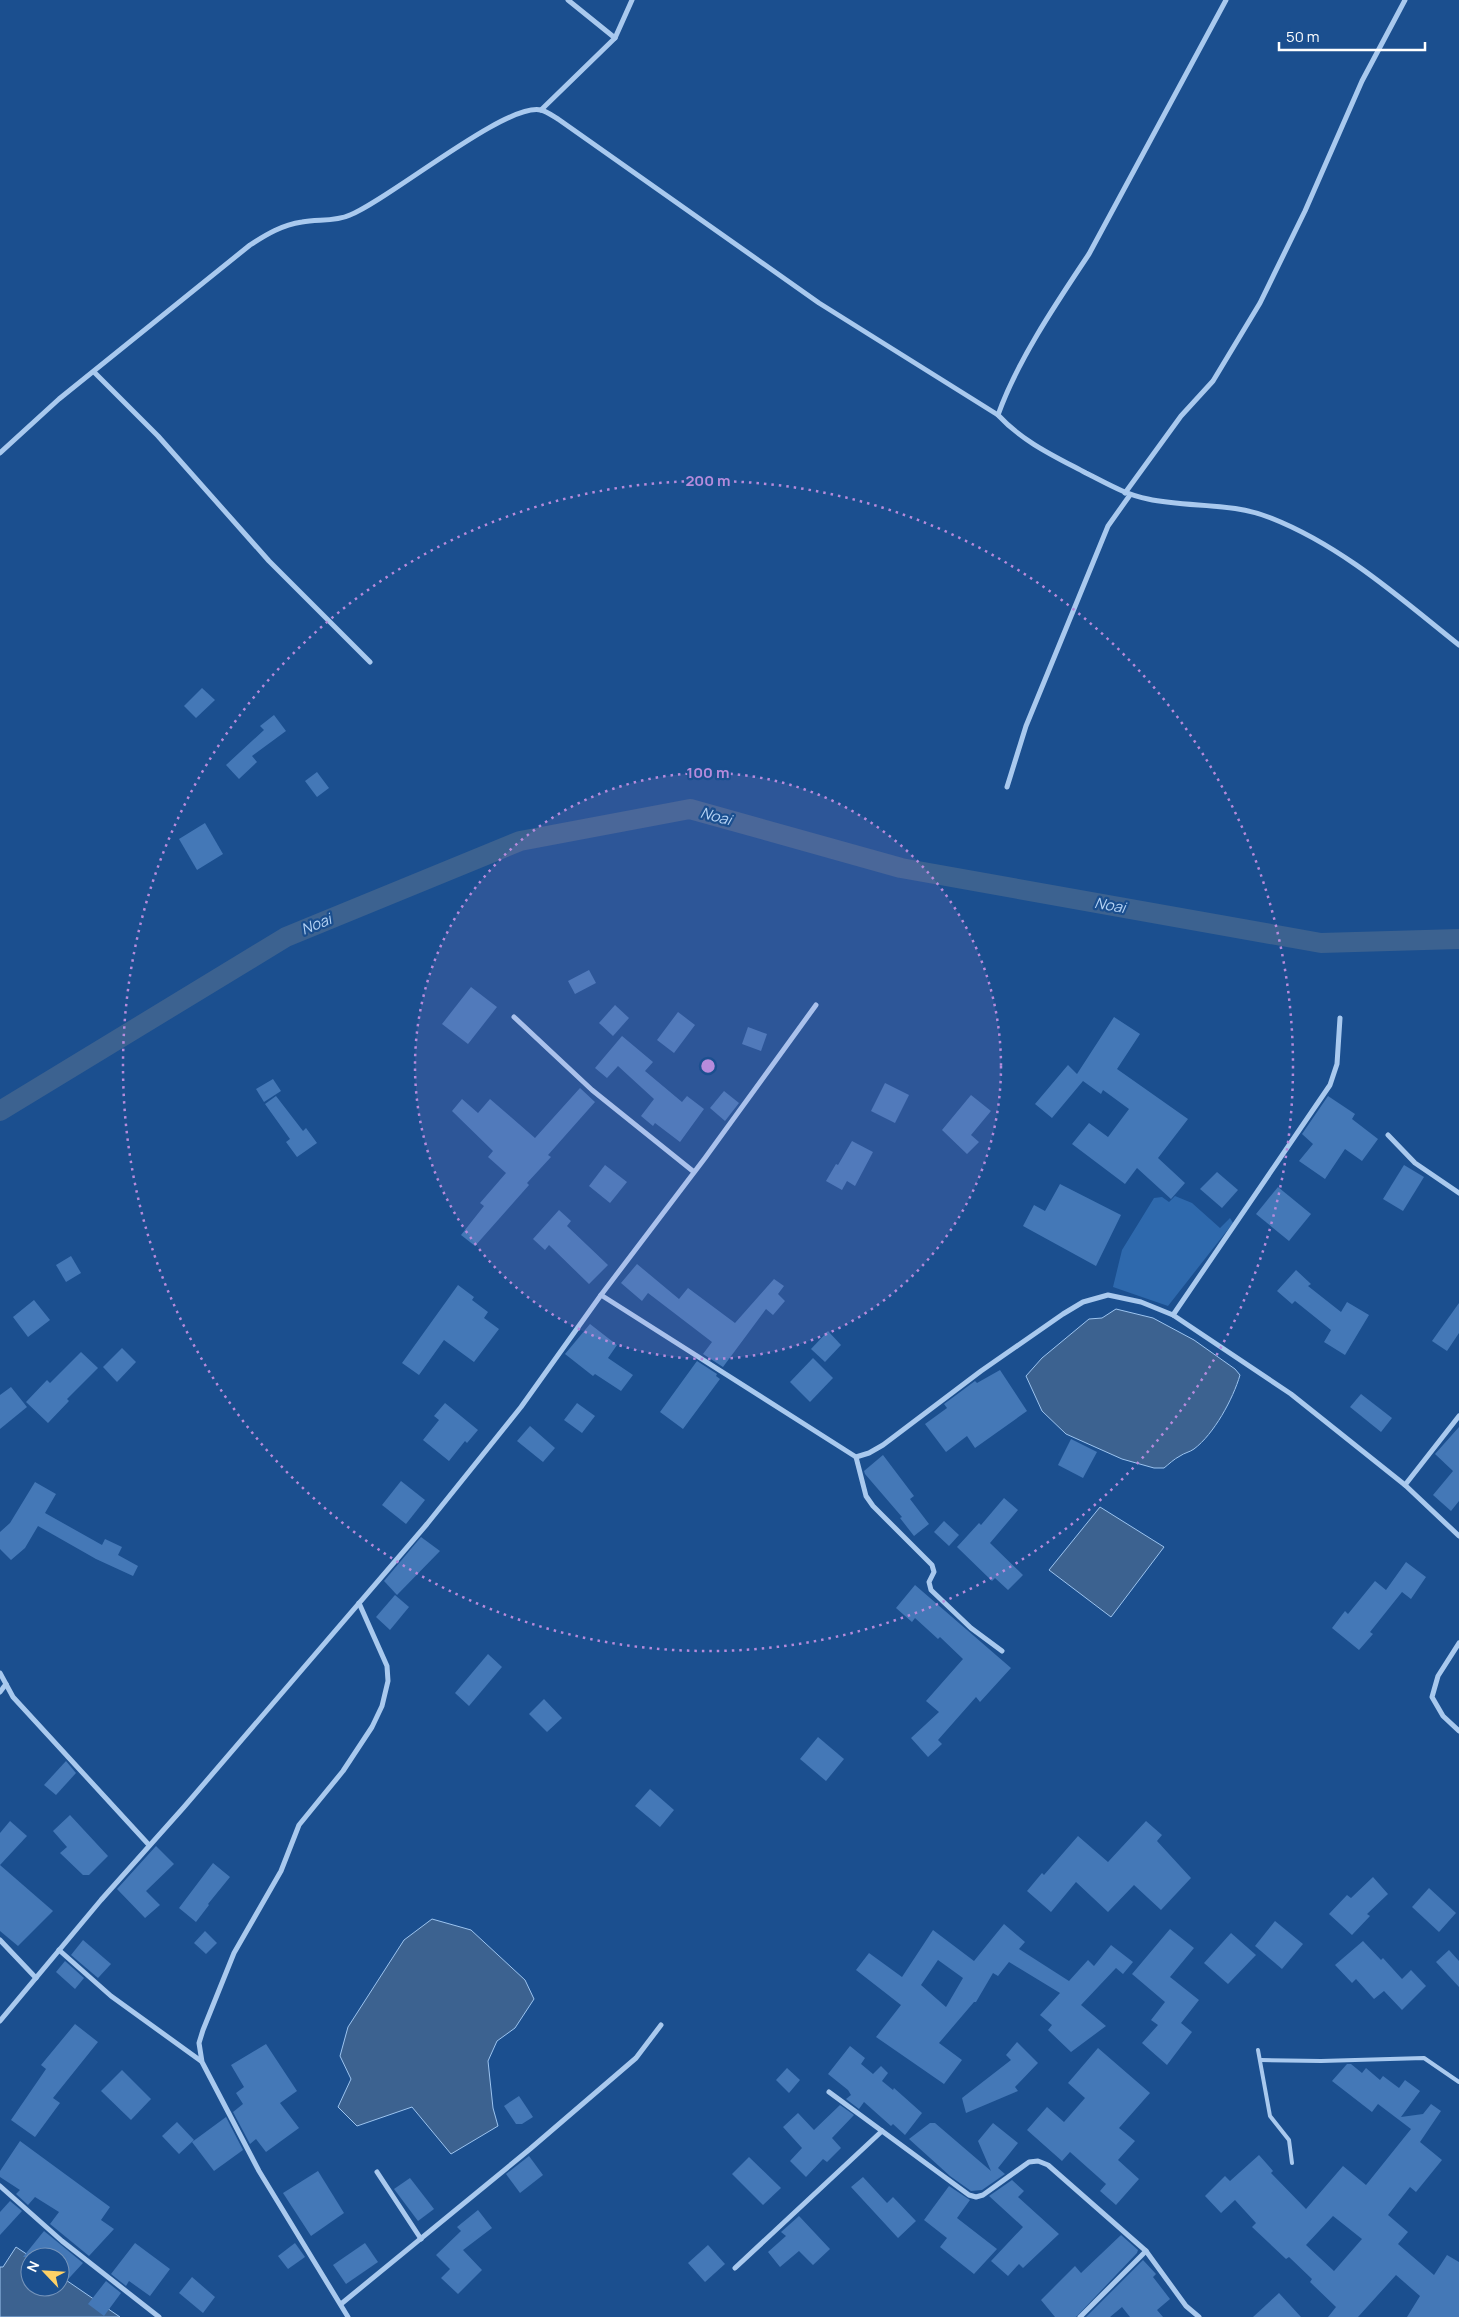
<svg xmlns="http://www.w3.org/2000/svg" width="1459" height="2317" viewBox="0 0 1459 2317" font-family="Manrope,sans-serif">
  <style>
    .green { fill: #2e69ad }
    .water { fill: #3c6290; stroke: #9cc4f0 }
    .lines { fill: none; stroke-linecap: round; stroke-linejoin: round }
    .canal { stroke: #3c6290; stroke-width: 20 }
    .building { fill: #4478b7; fill-rule: evenodd }
    .lane { stroke: #a9c9ee; stroke-width: 4 }
    .street { stroke: #a9c9ee; stroke-width: 5 }
    .ring { fill: none; stroke: #b68bdc; stroke-width: 2.5; stroke-dasharray: 2.5 5 }
    .labels { text-anchor: middle; dominant-baseline: central; stroke-width: 4.5; stroke-linejoin: round; paint-order: stroke }
    .water-label { font-size: 15px; font-style: italic; fill: #b5d3f5; stroke: #1b4f8f }
    .centre { fill: #b68bdc; stroke: #1b4f8f; stroke-width: 2.5 }
    .ring-label { font-size: 15px; text-anchor: middle; font-weight: bold; fill: #b68bdc; stroke: #1b4f8f; stroke-width: 4.5; stroke-linejoin: round; paint-order: stroke }
  </style>
  <rect width="100%" height="100%" fill="#1b4f8f"/>
  <polygon class="green" points="1175,1196 1192,1203 1220,1228 1230,1218 1233,1223 1168,1306 1113,1287 1122,1250 1154,1198 1162,1197 1169,1202"/>
  <g class="water">
    <path d="M 1116,1309 L 1153,1318 L 1194,1340 L 1235,1369 L 1240,1375 C 1233,1399 1214,1434 1194,1449 C 1190,1452 1184,1453 1180,1456 C 1174,1459 1169,1464 1164,1468 L 1154,1468 L 1122,1459 L 1066,1434 L 1042,1411 L 1026,1376 L 1042,1358 L 1089,1319 L 1102,1318 Z"/>
    <polygon points="1100,1507 1164,1547 1111,1617 1049,1570"/>
    <polygon points="432,1919 471,1930 525,1980 534,1999 515,2028 497,2041 488,2061 493,2108 498,2126 451,2154 412,2107 357,2126 338,2107 351,2079 340,2056 348,2027 404,1940"/>
    <polygon points="16,2247 31,2257 30,2287 60,2287 60,2276 120,2317 0,2317 0,2267 3,2267"/>
  </g>
  <g class="lines">
    <polyline class="canal" points="0,1111 286,937 520,841 690,809 901,868 1321,943 1459,939"/>
  </g>
  <g class="building">
    <polygon points="202,688 215,700 196,718 184,706"/>
    <polygon points="274,715 286,731 252,756 257,762 239,779 226,765 264,730 260,726"/>
    <polygon points="317,772 329,788 317,797 305,781"/>
    <polygon points="205,823 223,854 197,870 179,839"/>
    <polygon points="589,970 596,983 575,994 568,981"/>
    <polygon points="471,987 497,1007 468,1044 442,1024"/>
    <polygon points="615,1005 629,1018 613,1036 599,1023"/>
    <polygon points="678,1012 695,1025 674,1053 657,1040"/>
    <polygon points="1114,1017 1140,1034 1117,1069 1188,1119 1158,1158 1185,1183 1171,1199 1137,1168 1125,1184 1072,1144 1089,1123 1108,1137 1129,1109 1103,1090 1101,1094 1083,1081 1052,1118 1035,1104 1068,1065 1077,1074"/>
    <polygon points="748,1027 767,1034 761,1051 742,1044"/>
    <polygon points="622,1036 653,1062 645,1071 682,1102 687,1096 704,1109 680,1142 655,1123 653,1126 641,1116 654,1099 618,1066 607,1078 595,1068"/>
    <polygon points="273,1079 281,1091 264,1102 256,1089"/>
    <polygon points="885,1083 909,1095 895,1123 871,1111"/>
    <polygon points="580,1088 595,1102 548,1155 551,1157 527,1183 529,1185 475,1246 461,1235 484,1206 480,1203 506,1173 488,1157 493,1151 452,1111 462,1099 478,1113 490,1099 535,1138"/>
    <polygon points="724,1091 739,1103 725,1121 710,1108"/>
    <polygon points="971,1095 991,1111 971,1135 979,1142 967,1154 942,1130"/>
    <polygon points="276,1096 303,1131 306,1128 317,1143 297,1157 286,1142 290,1139 265,1104"/>
    <polygon points="1328,1096 1355,1114 1352,1119 1378,1139 1362,1161 1345,1149 1325,1179 1299,1161 1313,1144 1302,1134"/>
    <polygon points="852,1141 873,1152 855,1186 847,1181 842,1190 826,1181 836,1164 838,1165"/>
    <polygon points="605,1165 627,1182 610,1203 589,1186"/>
    <polygon points="1404,1165 1424,1177 1403,1211 1383,1199"/>
    <polygon points="1217,1172 1238,1190 1222,1208 1200,1189"/>
    <polygon points="1060,1184 1121,1215 1096,1266 1023,1226 1034,1205 1045,1211"/>
    <polygon points="1278,1187 1311,1214 1289,1241 1256,1214"/>
    <polygon points="559,1210 571,1221 567,1226 608,1265 589,1284 549,1245 545,1250 533,1239"/>
    <polygon points="71,1256 81,1273 66,1282 56,1265"/>
    <polygon points="637,1264 679,1299 688,1288 735,1323 774,1279 784,1286 778,1294 785,1301 773,1315 766,1309 723,1367 703,1354 712,1342 648,1293 642,1301 621,1283"/>
    <polygon points="1296,1270 1311,1284 1308,1286 1341,1312 1347,1302 1369,1315 1345,1355 1324,1342 1331,1330 1295,1301 1292,1304 1277,1291"/>
    <polygon points="458,1285 474,1297 472,1300 488,1312 484,1318 499,1329 474,1362 444,1340 419,1375 402,1363"/>
    <polygon points="34,1300 50,1320 28,1337 13,1317"/>
    <polygon points="1459,1303 1459,1333 1447,1351 1432,1341"/>
    <polygon points="590,1324 617,1345 608,1358 633,1375 621,1391 595,1374 593,1376 565,1354"/>
    <polygon points="828,1331 841,1345 825,1362 811,1349"/>
    <polygon points="122,1348 136,1362 117,1382 103,1367"/>
    <polygon points="81,1352 98,1368 67,1399 69,1401 48,1423 26,1402 47,1380 50,1383"/>
    <polygon points="813,1358 833,1378 810,1402 790,1382"/>
    <polygon points="697,1361 717,1374 716,1376 720,1379 683,1429 660,1412"/>
    <polygon points="1000,1370 1027,1411 975,1448 967,1436 946,1452 925,1424 947,1408 944,1404 975,1381 977,1383"/>
    <polygon points="11,1387 27,1407 0,1429 0,1395"/>
    <polygon points="1361,1394 1392,1418 1381,1432 1350,1407"/>
    <polygon points="445,1403 478,1430 467,1443 465,1441 449,1461 423,1440 439,1420 434,1416"/>
    <polygon points="577,1403 595,1416 582,1433 564,1420"/>
    <polygon points="530,1426 555,1448 543,1462 517,1441"/>
    <polygon points="1459,1427 1459,1501 1451,1511 1433,1495 1453,1471 1435,1454"/>
    <polygon points="1071,1439 1097,1452 1083,1478 1058,1465"/>
    <polygon points="883,1455 914,1496 910,1499 929,1524 914,1536 900,1518 902,1517 865,1474 864,1471"/>
    <polygon points="401,1481 425,1500 406,1524 382,1505"/>
    <polygon points="35,1482 56,1494 45,1513 102,1545 105,1539 122,1547 118,1555 138,1566 133,1576 96,1559 38,1526 25,1548 11,1560 0,1549 0,1532 10,1523"/>
    <polygon points="1004,1498 1018,1510 990,1543 1023,1575 1008,1590 995,1578 992,1581 957,1547 979,1523 981,1525"/>
    <polygon points="944,1521 959,1535 949,1546 934,1532"/>
    <polygon points="421,1537 440,1551 397,1595 384,1581"/>
    <polygon points="1406,1562 1426,1577 1411,1599 1402,1592 1370,1632 1373,1634 1359,1650 1332,1628 1345,1611 1348,1614 1375,1581 1386,1590"/>
    <polygon points="915,1585 1011,1668 980,1702 976,1697 938,1740 942,1744 928,1757 911,1738 939,1712 926,1701 963,1659 940,1637 938,1639 915,1618 912,1622 896,1608"/>
    <polygon points="395,1595 409,1607 390,1630 376,1617"/>
    <polygon points="488,1654 502,1667 469,1706 455,1693"/>
    <polygon points="544,1699 562,1718 547,1732 529,1714"/>
    <polygon points="818,1737 844,1759 826,1781 800,1759"/>
    <polygon points="66,1761 76,1773 56,1795 44,1785"/>
    <polygon points="650,1789 674,1810 660,1827 635,1806"/>
    <polygon points="70,1815 108,1856 89,1875 83,1875 60,1853 67,1847 53,1831"/>
    <polygon points="10,1821 27,1836 0,1865 0,1833"/>
    <polygon points="1146,1821 1162,1835 1157,1841 1191,1878 1161,1910 1134,1885 1108,1912 1076,1882 1051,1912 1027,1891 1042,1873 1044,1875 1078,1836 1108,1862"/>
    <polygon points="156,1846 174,1864 146,1891 160,1905 145,1918 117,1889"/>
    <polygon points="213,1863 230,1877 208,1904 209,1905 196,1922 179,1908"/>
    <polygon points="0,1865 53,1911 18,1946 0,1931"/>
    <polygon points="1373,1877 1388,1894 1367,1914 1370,1916 1352,1935 1329,1914 1347,1895 1351,1898"/>
    <polygon points="1429,1888 1456,1913 1439,1932 1412,1907"/>
    <polygon points="1275,1921 1303,1944 1282,1969 1255,1946"/>
    <path d="M 1004,1924 L 1025,1942 L 1019,1949 L 1069,1981 L 1088,1960 L 1094,1966 L 1111,1945 L 1133,1962 L 1123,1974 L 1116,1968 L 1081,2005 L 1106,2026 L 1071,2052 L 1048,2030 L 1052,2025 L 1040,2015 L 1060,1993 L 1009,1962 L 998,1976 L 993,1973 L 976,2002 L 974,2002 L 939,2043 L 962,2060 L 944,2084 L 876,2037 L 901,2005 L 856,1970 L 869,1953 L 902,1977 L 933,1930 L 974,1961 ZM 938,1960 L 963,1978 L 946,2007 L 921,1985 Z"/>
    <polygon points="1170,1929 1194,1948 1170,1977 1199,2000 1181,2023 1192,2032 1167,2065 1142,2043 1158,2025 1151,2020 1165,2002 1132,1974"/>
    <polygon points="205,1931 217,1943 206,1954 194,1943"/>
    <polygon points="1231,1933 1256,1955 1228,1984 1204,1963"/>
    <polygon points="83,1940 111,1964 98,1978 71,1955"/>
    <polygon points="1363,1941 1381,1960 1383,1958 1402,1979 1411,1970 1426,1986 1402,2010 1384,1991 1374,1999 1356,1979 1352,1983 1335,1965"/>
    <polygon points="1449,1950 1459,1961 1459,1987 1436,1962"/>
    <polygon points="65,1961 84,1978 75,1989 56,1972"/>
    <polygon points="75,2024 98,2042 53,2098 60,2103 35,2137 11,2120 46,2069 41,2065"/>
    <polygon points="1017,2042 1038,2063 1015,2087 1018,2091 966,2113 962,2098 1011,2060 1006,2055"/>
    <polygon points="266,2044 297,2091 280,2103 299,2128 266,2152 256,2139 250,2144 233,2112 243,2104 236,2093 244,2087 231,2065"/>
    <polygon points="850,2046 865,2058 861,2064 873,2074 881,2066 888,2073 882,2081 893,2090 894,2088 922,2113 905,2135 893,2124 891,2126 864,2102 859,2109 846,2099 851,2095 848,2090 828,2074"/>
    <polygon points="1098,2048 1150,2093 1119,2128 1135,2141 1118,2160 1139,2179 1116,2205 1100,2191 1106,2184 1070,2152 1062,2161 1027,2130 1047,2107 1064,2122 1085,2098 1068,2083"/>
    <path d="M 1347,2064 L 1351,2064 L 1362,2073 L 1366,2068 L 1380,2080 L 1383,2076 L 1399,2088 L 1405,2080 L 1420,2091 L 1401,2117 L 1423,2114 L 1431,2104 L 1441,2111 L 1420,2142 L 1442,2160 L 1416,2192 L 1410,2187 L 1388,2215 L 1408,2232 L 1398,2244 L 1434,2275 L 1447,2255 L 1459,2262 L 1459,2317 L 1407,2317 L 1420,2296 L 1396,2275 L 1358,2317 L 1328,2317 L 1336,2307 L 1310,2282 L 1312,2279 L 1289,2257 L 1286,2259 L 1252,2227 L 1256,2223 L 1235,2200 L 1221,2213 L 1205,2196 L 1225,2176 L 1230,2181 L 1259,2155 L 1273,2171 L 1271,2173 L 1306,2209 L 1343,2166 L 1366,2185 L 1411,2129 L 1378,2104 L 1372,2112 L 1332,2081 ZM 1333,2216 L 1362,2239 L 1334,2271 L 1306,2245 Z"/>
    <polygon points="787,2068 800,2080 789,2093 776,2080"/>
    <polygon points="122,2070 151,2099 131,2120 101,2091"/>
    <polygon points="519,2096 533,2117 522,2124 516,2124 504,2106"/>
    <polygon points="840,2105 854,2115 832,2138 841,2148 827,2162 823,2159 806,2177 790,2161 802,2148 783,2127 798,2113 814,2130"/>
    <polygon points="226,2117 243,2150 214,2171 192,2142"/>
    <polygon points="177,2122 194,2140 179,2154 162,2136"/>
    <polygon points="930,2123 935,2123 991,2171 978,2141 993,2123 1018,2143 998,2168 1005,2174 982,2190 971,2191 950,2176 909,2139"/>
    <polygon points="20,2141 110,2207 101,2220 114,2229 89,2256 50,2224 59,2212 35,2197 28,2205 16,2194 20,2190 0,2177 0,2171"/>
    <polygon points="529,2156 543,2175 520,2193 506,2174"/>
    <polygon points="749,2157 781,2188 763,2205 732,2174"/>
    <polygon points="318,2171 344,2213 311,2236 283,2193"/>
    <polygon points="863,2177 887,2203 893,2197 916,2221 898,2238 851,2187"/>
    <polygon points="410,2178 434,2209 418,2221 394,2189"/>
    <polygon points="1012,2180 1024,2191 1018,2197 1059,2234 1023,2268 1019,2264 1008,2276 991,2261 1023,2227 989,2196"/>
    <polygon points="949,2186 970,2200 957,2218 997,2249 974,2274 940,2247 947,2238 924,2220"/>
    <polygon points="10,2201 22,2211 0,2235 0,2212"/>
    <polygon points="478,2210 492,2228 463,2250 482,2270 458,2294 441,2278 450,2269 436,2255 461,2231 457,2227"/>
    <polygon points="799,2216 830,2249 813,2265 799,2251 780,2267 768,2252 786,2236 781,2232"/>
    <polygon points="44,2231 83,2263 60,2288 60,2257 23,2257"/>
    <polygon points="1121,2235 1138,2250 1137,2253 1076,2317 1055,2317 1041,2300 1075,2266 1081,2273"/>
    <polygon points="135,2243 170,2269 150,2296 129,2281 126,2286 111,2274"/>
    <polygon points="295,2243 305,2257 288,2269 278,2256"/>
    <polygon points="365,2243 378,2262 346,2284 333,2265"/>
    <polygon points="708,2245 725,2264 705,2282 688,2263"/>
    <polygon points="1143,2260 1156,2274 1153,2277 1170,2299 1157,2310 1163,2317 1130,2317 1122,2307 1110,2317 1086,2317"/>
    <polygon points="192,2277 215,2297 203,2313 179,2293"/>
    <polygon points="106,2281 121,2293 104,2316 88,2304"/>
    <polygon points="1279,2293 1301,2317 1253,2317"/>
  </g>
  <g class="lines">
    <g class="lane">
      <polyline points="1258,2050 1270,2116 1289,2140 1292,2163"/>
      <polyline points="1261,2060 1321,2061 1424,2058 1459,2082"/>
    </g>
    <g class="street">
      <polyline points="568,0 615,38"/>
      <path d="M 1226,0 L 1089,254 C 1057,302 1017,361 998,415 C 1023,442 1054,456 1086,473 C 1106,483 1126,495 1148,499 C 1189,508 1232,502 1271,518 C 1342,546 1400,598 1459,645"/>
      <polyline points="541,110 615,38 632,0"/>
      <polyline points="94,372 158,436 269,561 370,662"/>
      <path d="M 0,453 L 59,399 L 250,245 C 267,234 282,225 302,222 C 318,219 335,222 350,215 C 390,199 506,102 541,110 C 546,111 553,116 558,119 L 819,303 L 998,415"/>
      <polyline points="1125,493 1181,416 1213,381 1260,303 1305,211 1362,81 1405,0"/>
      <polyline points="1007,787 1026,726 1108,526 1130,495"/>
      <polyline points="514,1017 592,1090 694,1172"/>
      <polyline points="1388,1135 1415,1163 1459,1193"/>
      <polyline points="601,1295 705,1158 816,1005"/>
      <polyline points="1173,1315 1330,1085 1337,1064 1340,1018"/>
      <polyline points="856,1457 866,1496 873,1506 932,1565 934,1572 929,1582 931,1590 971,1628 1002,1651"/>
      <polyline points="1405,1485 1459,1416"/>
      <polyline points="1459,1643 1438,1676 1432,1697 1443,1716 1459,1731"/>
      <polyline points="0,1673 13,1697 149,1845"/>
      <polyline points="0,1692 6,1684"/>
      <polyline points="0,1940 36,1978"/>
      <polyline points="59,1950 111,1996 201,2061"/>
      <polyline points="0,2021 101,1900 184,1807 427,1524 521,1407 601,1295 856,1457 869,1453 883,1445 981,1371 1063,1314 1083,1302 1108,1295 1141,1302 1173,1315 1291,1394 1405,1485 1459,1536"/>
      <polyline points="829,2092 969,2195 976,2197 983,2195 1029,2162 1038,2161 1048,2165 1146,2251 1186,2306 1199,2317"/>
      <polyline points="377,2172 421,2239"/>
      <polyline points="0,2186 62,2241 159,2317"/>
      <polyline points="735,2268 882,2131"/>
      <polyline points="341,2304 530,2149 636,2058 661,2025"/>
      <polyline points="348,2317 259,2171 202,2062 199,2043 203,2030 234,1953 281,1871 299,1825 343,1771 372,1727 382,1706 388,1681 387,1666 359,1603"/>
      <polyline points="1080,2317 1146,2251"/>
    </g>
  </g>
  <circle cx="708" cy="1066" r="293" fill="#b68bdc" fill-opacity=".12"/>
  <g class="ring">
    <circle cx="708" cy="1066" r="293"/>
    <circle cx="708" cy="1066" r="585"/>
  </g>
  <g class="labels">
    <g class="water-label">
      <text transform="translate(716 816) rotate(15)">Noai</text>
      <text transform="translate(1110 905) rotate(10)">Noai</text>
      <text transform="translate(316 924) rotate(-22)">Noai</text>
    </g>
  </g>
  <circle cx="708" cy="1066" r="8" class="centre"/>
  <g class="ring-label">
    <text x="708" y="486">200 m</text>
    <text x="708" y="778">100 m</text>
  </g>
  <g transform="translate(45 2272) rotate(295)"><circle r="24" fill="#1b4f8f" stroke="#7695bc"/>
  <path d="M0-4L9 19L0 12L-9 19Z" fill="#ffd166"/>
  <text y="-8" font-size="14" font-weight="bold" text-anchor="middle" fill="#ffffff">N</text>
  </g>
  <path d="M1279 42v8h146v-8" fill="none" stroke="#ffffff" stroke-width="2.5"/>
  <text x="1286" y="42" font-size="15" fill="#ffffff" stroke="#1b4f8f" stroke-width="4" paint-order="stroke">50 m</text>
</svg>
